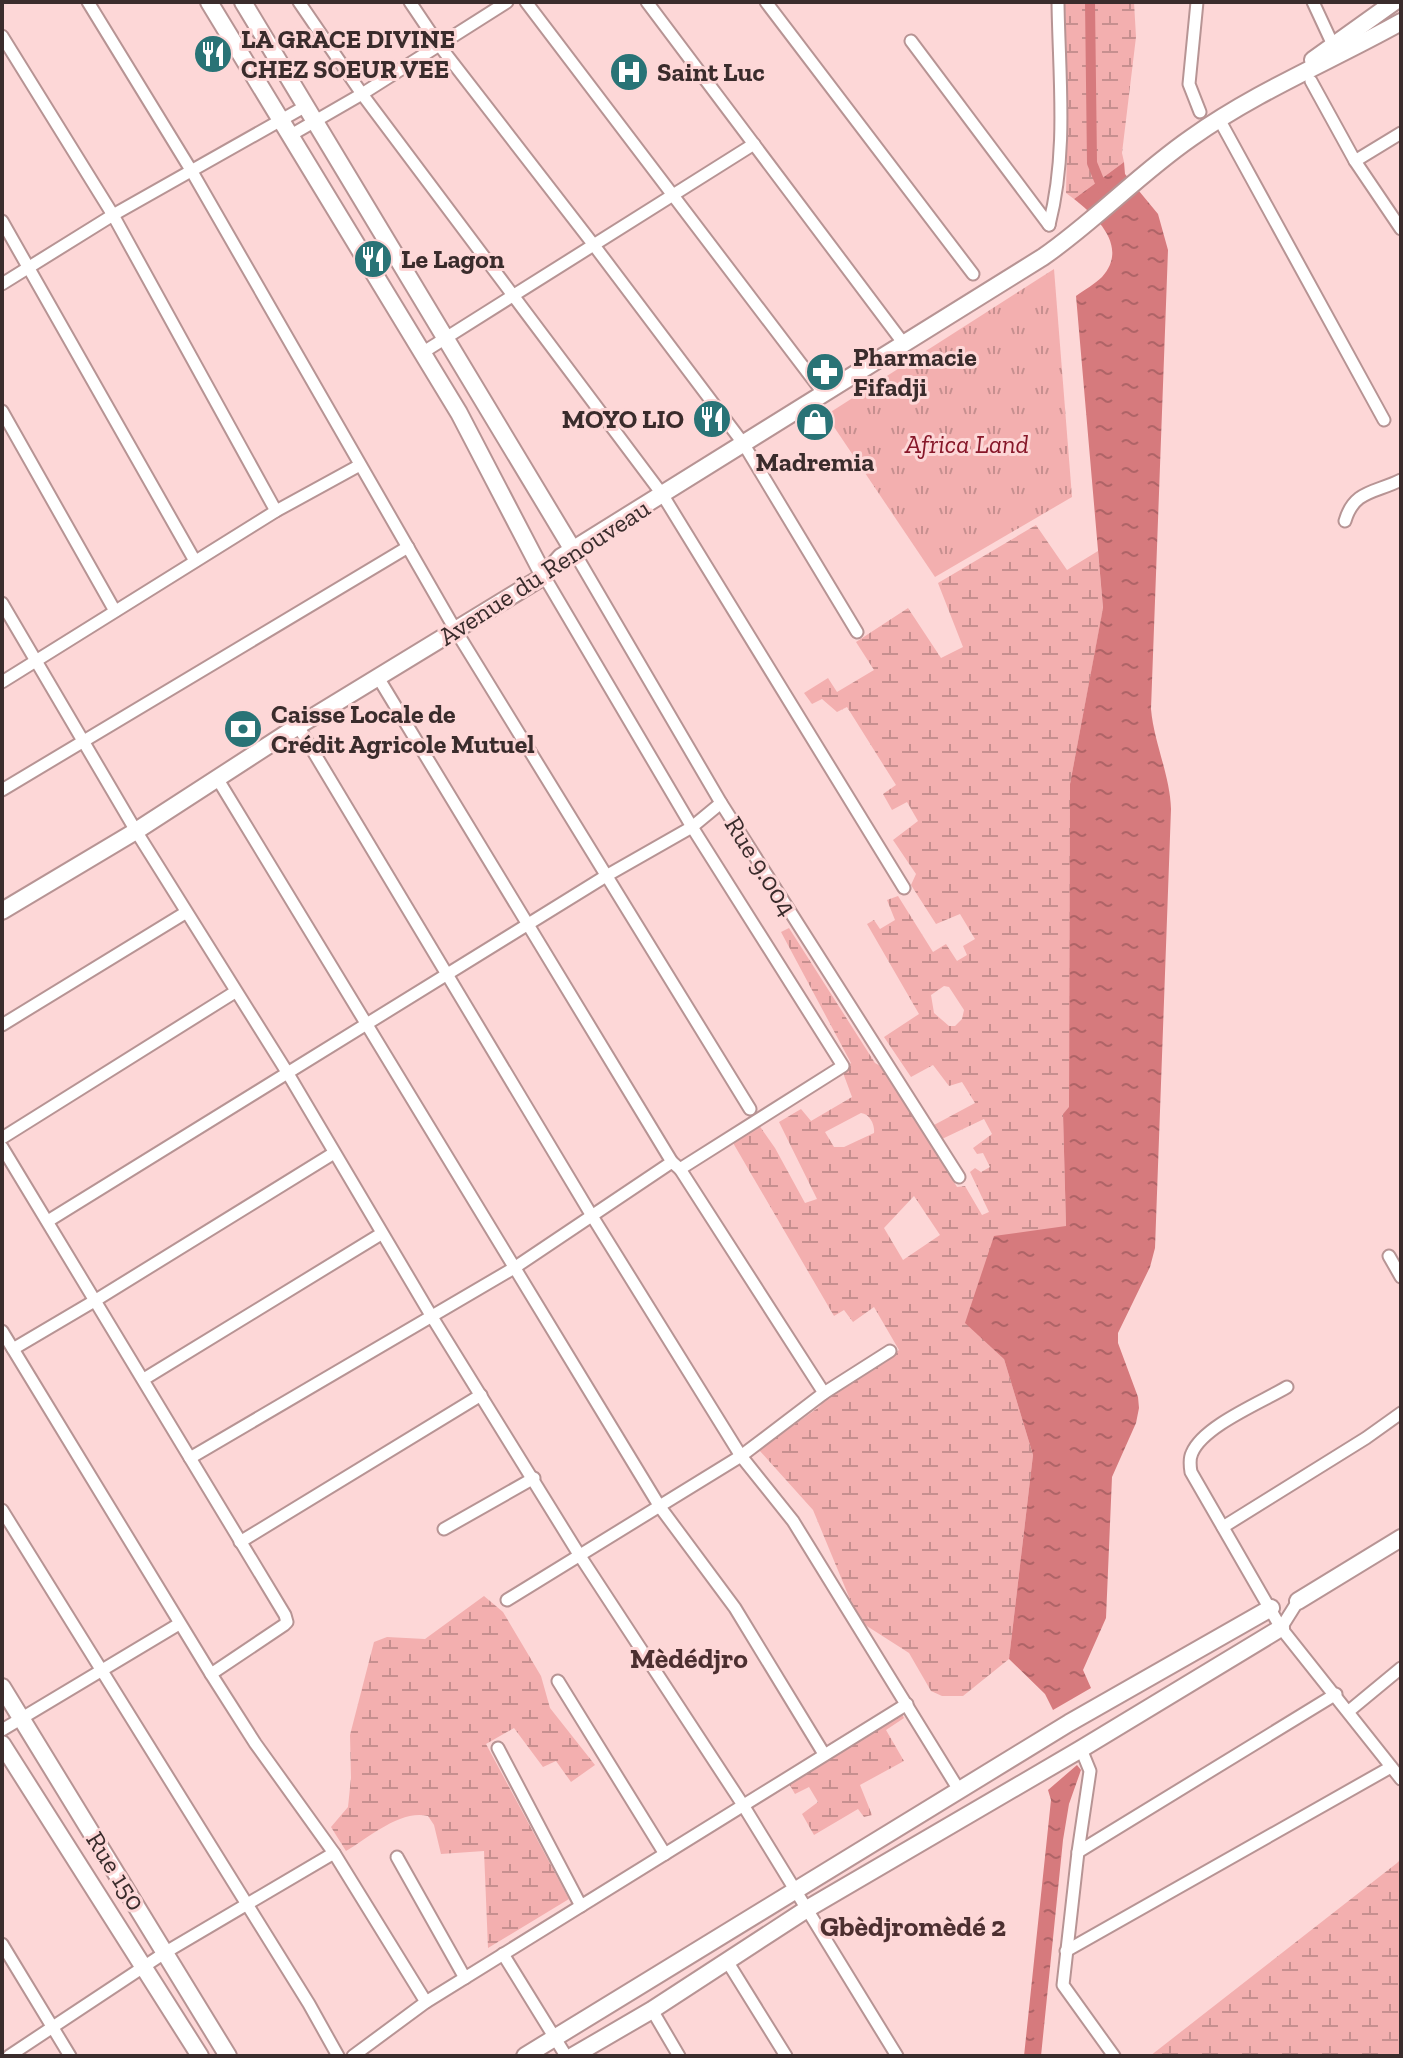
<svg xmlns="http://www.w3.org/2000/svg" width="1403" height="2058" viewBox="0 0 1403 2058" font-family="'Zilla Slab',serif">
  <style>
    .grass { fill: url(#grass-tufts) }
    .wetland { fill: url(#wetland-marsh); fill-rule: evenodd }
    .water { fill: url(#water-ripples) }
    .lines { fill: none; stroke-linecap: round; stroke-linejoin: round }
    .canal { stroke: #d67a7d; stroke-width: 10 }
    .street-casing { stroke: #b79494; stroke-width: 15 }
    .secondary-casing { stroke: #b79494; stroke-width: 20 }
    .street { stroke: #fff; stroke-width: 11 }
    .secondary { stroke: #fff; stroke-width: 16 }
    .labels { text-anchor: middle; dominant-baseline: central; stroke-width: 6; stroke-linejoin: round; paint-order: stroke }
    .poi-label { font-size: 26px; font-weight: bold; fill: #3a2c2c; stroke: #fdd7d7; text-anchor: start }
    .park-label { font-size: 26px; font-style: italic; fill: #871729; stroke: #fdd7d7 }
    .street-label { font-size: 26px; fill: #3a2c2c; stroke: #fdd7d7 }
    .neighbourhood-label { font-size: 28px; font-weight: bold; fill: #4c2f30; stroke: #fdd7d7 }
  </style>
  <defs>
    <pattern id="grass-tufts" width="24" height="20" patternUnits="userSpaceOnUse" patternTransform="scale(2)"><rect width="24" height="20" fill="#f3afaf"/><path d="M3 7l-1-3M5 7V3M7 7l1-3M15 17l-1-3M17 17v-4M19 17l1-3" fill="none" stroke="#c68f8f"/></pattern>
    <pattern id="wetland-marsh" width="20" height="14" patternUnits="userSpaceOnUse" patternTransform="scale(2)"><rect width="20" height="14" fill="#f3afaf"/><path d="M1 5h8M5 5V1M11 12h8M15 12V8" fill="none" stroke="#c68f8f"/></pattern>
    <pattern id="water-ripples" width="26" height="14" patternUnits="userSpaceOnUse" patternTransform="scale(2)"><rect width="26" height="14" fill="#d67a7d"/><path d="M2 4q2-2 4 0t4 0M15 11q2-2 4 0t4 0" fill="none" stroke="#af6467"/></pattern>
  </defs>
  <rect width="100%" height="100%" fill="#fdd7d7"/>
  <polygon class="grass" points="1054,269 1072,497 935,577 826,415"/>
  <g class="wetland">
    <polygon points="1065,2 1134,2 1136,37 1122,153 1124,162 1074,199 1066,193 1068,104"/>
    <path d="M 1036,525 L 1067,570 L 1098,551 L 1103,609 L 1070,784 L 1069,1108 L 1063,1114 L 1066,1227 L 1004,1359 L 1033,1455 L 1009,1659 L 963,1696 L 942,1696 L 931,1691 L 909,1653 L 859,1621 L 813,1510 L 759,1450 L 819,1407 L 827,1397 L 899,1350 L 874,1307 L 853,1322 L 844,1310 L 834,1316 L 729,1136 L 754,1118 L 775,1148 L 805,1203 L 817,1199 L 779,1122 L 801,1109 L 811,1121 L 852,1097 L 842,1070 L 851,1063 L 781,932 L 789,928 L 875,1063 L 884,1068 L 957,1187 L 965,1186 L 982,1215 L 989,1212 L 970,1172 L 975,1168 L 981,1172 L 990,1167 L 983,1153 L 977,1154 L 973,1148 L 992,1134 L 984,1119 L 942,1139 L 934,1125 L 975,1103 L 962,1082 L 949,1086 L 933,1065 L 911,1077 L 884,1037 L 919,1014 L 867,924 L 874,920 L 880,929 L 895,920 L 887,900 L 898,896 L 933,952 L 946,944 L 957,961 L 967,955 L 963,946 L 975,939 L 960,914 L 936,924 L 911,885 L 916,874 L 893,840 L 918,821 L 907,802 L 892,810 L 883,794 L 896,785 L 847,707 L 837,712 L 822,699 L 812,704 L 804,693 L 828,678 L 837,692 L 874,670 L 856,642 L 908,608 L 941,658 L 963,647 L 938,583 ZM 944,986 L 949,987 L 964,1010 L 962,1019 L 955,1026 L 949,1026 L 934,1013 L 931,995 ZM 861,1113 C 870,1114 875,1125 874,1133 L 844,1147 L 834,1147 L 825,1132 ZM 914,1196 L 940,1235 L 903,1260 L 884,1228 Z"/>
    <path d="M 484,1596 L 503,1612 L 541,1676 L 550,1708 L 595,1765 L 571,1782 L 556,1761 L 543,1767 L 514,1728 L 486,1744 L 569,1899 L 488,1948 L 484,1851 L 441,1854 L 434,1825 L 428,1816 C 401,1809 368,1838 346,1851 L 331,1827 L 348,1807 L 351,1778 L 350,1735 L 374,1642 L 387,1637 L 425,1639 Z"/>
    <polygon points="901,1712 904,1718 886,1730 904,1761 860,1785 872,1815 864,1817 858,1809 814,1835 802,1814 818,1802 809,1787 795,1794 788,1782"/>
    <polygon points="1401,1859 1401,2056 1150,2056 1397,1863"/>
  </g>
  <g class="water">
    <path d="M 1124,162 L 1125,174 L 1158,214 L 1168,250 L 1151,709 C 1154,743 1170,775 1171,809 L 1155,1248 L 1150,1267 L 1118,1333 L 1118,1343 L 1138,1397 L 1139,1408 L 1136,1423 L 1112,1477 L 1106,1618 L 1083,1670 L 1091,1688 L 1053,1710 L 1045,1694 L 1009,1659 L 1033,1455 L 1004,1359 L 965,1323 L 994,1236 L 1066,1226 L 1063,1114 L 1069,1107 L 1070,784 L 1103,608 L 1076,296 C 1084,290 1095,284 1102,277 C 1129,247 1097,217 1074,199 Z"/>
    <polygon points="1077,1765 1081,1770 1069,1804 1063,1840 1041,2056 1024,2056 1051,1800 1048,1790"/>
  </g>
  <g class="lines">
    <polyline class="canal" points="1090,2 1092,163 1103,190"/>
    <g class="street-casing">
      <g id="street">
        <polyline points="88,2 191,170 456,631 750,1109"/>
        <polyline points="299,2 362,94 662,494 904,888"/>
        <polyline points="410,2 439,45 593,244 743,443 857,632"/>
        <polyline points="526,2 824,394"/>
        <polyline points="647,2 904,344"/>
        <polyline points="766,2 973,274"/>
        <polyline points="1197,2 1189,84 1200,112"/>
        <polyline points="1313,2 1333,45"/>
        <polyline points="2,36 113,215 276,511"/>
        <polyline points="911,41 1049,225"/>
        <polyline points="1311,81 1355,161 1401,229"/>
        <polyline points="1219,119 1384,420"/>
        <polyline points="291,135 362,94 507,2"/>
        <polyline points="1355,161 1401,133"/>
        <polyline points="2,221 195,561"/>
        <path d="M 1049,225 C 1068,152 1059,77 1058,2"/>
        <polyline points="2,284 113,215 306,106"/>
        <polyline points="422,353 754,144"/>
        <polyline points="2,411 115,611"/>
        <path d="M 1345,521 C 1354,490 1375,493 1401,480"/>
        <polyline points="573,550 721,803 959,1177"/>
        <polyline points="2,603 136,831 287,1072 432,1317 580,1556 743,1805 897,2056"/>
        <polyline points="379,679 672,1162"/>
        <polyline points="2,682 276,511 360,465"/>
        <polyline points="298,726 592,1216 741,1456 793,1521 959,1790"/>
        <polyline points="217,778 660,1507 735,1608 824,1754"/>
        <polyline points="2,790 408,547"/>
        <polyline points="2,1025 185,913"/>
        <polyline points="2,1138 235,992"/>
        <polyline points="2,1147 285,1615 287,1622 284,1625 211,1674"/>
        <polyline points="680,1169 824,1393"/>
        <polyline points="48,1221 606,876 692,827 721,803"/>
        <polyline points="1389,1256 1401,1277"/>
        <polyline points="2,1331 211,1674 255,1743 334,1853 426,2002"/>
        <polyline points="13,1349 96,1300 334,1153"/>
        <polyline points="144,1379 381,1234"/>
        <path d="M 1287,1387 C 1262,1402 1203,1426 1192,1453 C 1189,1459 1190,1466 1191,1472 L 1281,1628 L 1401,1779"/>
        <polyline points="190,1458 514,1268 672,1162 680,1169 843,1066 692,827 544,576"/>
        <polyline points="2,1510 309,2004 338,2056"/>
        <polyline points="1223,1527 1366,1438 1401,1413"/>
        <polyline points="444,1529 534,1478"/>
        <polyline points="240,1542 481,1395"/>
        <polyline points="507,1600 741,1456 824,1393 890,1351"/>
        <polyline points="1281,1628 1298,1601"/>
        <polyline points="558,1681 665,1854"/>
        <polyline points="1349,1711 1401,1668"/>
        <polyline points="2,1730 179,1624"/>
        <polyline points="498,1748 581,1906"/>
        <polyline points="1081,1749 1090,1771 1078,1852 1063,1985 1114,2056"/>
        <polyline points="1078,1852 1336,1694"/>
        <polyline points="397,1857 465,1978"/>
        <polyline points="2,1944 70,2056"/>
        <polyline points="1066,1951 1391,1767"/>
        <polyline points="503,1954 566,2056"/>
        <polyline points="727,1961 786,2056"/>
        <polyline points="652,2010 679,2056"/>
        <polyline points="9,2056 166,1952 334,1853"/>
        <polyline points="353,2056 426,2002 907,1704"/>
      </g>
    </g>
    <g class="secondary-casing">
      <g id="secondary">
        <polyline points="209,2 459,413 544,576"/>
        <polyline points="243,2 573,550"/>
        <polyline points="1313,60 1394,2"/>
        <path d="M 2,911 L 136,831 L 298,726 L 544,576 L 561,557 L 1043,257 C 1095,221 1139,174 1191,138 C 1257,91 1331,61 1401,22"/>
        <polyline points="1298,1601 1401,1538"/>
        <polyline points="2,1687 228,2056"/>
        <polyline points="2,1744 200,2056"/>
        <polyline points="525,2056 1069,1723 1271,1608"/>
        <polyline points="573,2056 652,2010 807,1909 1081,1749 1281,1628"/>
      </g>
    </g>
    <use href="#street" class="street"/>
    <use href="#secondary" class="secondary"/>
  </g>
  <defs>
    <g id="restaurant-disc" transform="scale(2)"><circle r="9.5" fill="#297376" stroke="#fdd7d7"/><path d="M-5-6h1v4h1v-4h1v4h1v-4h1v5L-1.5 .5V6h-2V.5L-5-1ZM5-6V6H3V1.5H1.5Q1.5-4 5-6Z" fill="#fff"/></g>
    <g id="hospital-disc" transform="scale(2)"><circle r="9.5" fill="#297376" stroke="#fdd7d7"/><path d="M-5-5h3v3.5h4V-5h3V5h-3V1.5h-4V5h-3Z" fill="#fff"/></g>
    <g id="pharmacy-disc" transform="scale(2)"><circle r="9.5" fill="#297376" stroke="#fdd7d7"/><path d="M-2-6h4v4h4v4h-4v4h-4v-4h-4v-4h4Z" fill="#fff"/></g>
    <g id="shop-disc" transform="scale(2)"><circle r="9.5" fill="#297376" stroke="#fdd7d7"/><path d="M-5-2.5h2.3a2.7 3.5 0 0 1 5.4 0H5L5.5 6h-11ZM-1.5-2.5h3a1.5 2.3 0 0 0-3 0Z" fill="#fff"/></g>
    <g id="bank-disc" transform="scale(2)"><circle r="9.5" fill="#297376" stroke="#fdd7d7"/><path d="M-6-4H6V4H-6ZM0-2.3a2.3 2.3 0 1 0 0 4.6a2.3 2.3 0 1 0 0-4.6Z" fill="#fff"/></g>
  </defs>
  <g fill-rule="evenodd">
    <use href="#restaurant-disc" x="213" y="54"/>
    <use href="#hospital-disc" x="629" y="72"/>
    <use href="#restaurant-disc" x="373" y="259"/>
    <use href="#pharmacy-disc" x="825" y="372"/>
    <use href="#restaurant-disc" x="712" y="419"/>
    <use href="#shop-disc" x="815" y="422"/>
    <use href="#bank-disc" x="243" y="729"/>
  </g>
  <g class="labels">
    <g class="poi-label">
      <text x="241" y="39">LA GRACE DIVINE<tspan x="241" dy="30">CHEZ SOEUR VEE</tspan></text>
      <text x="657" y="72">Saint Luc</text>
      <text x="401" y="259">Le Lagon</text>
      <text x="853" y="357">Pharmacie<tspan x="853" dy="30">Fifadji</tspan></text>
      <text x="684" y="419" text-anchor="end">MOYO LIO</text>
      <text x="815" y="462" text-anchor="middle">Madremia</text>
      <text x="271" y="714">Caisse Locale de<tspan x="271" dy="30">Crédit Agricole Mutuel</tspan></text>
    </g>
    <g class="park-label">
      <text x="967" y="444">Africa Land</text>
    </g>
    <g class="street-label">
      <text transform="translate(544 572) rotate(-33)">Avenue du Renouveau</text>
      <text transform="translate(761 866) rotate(58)">Rue 9.004</text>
      <text transform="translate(116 1871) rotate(58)">Rue 150</text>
    </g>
    <g class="neighbourhood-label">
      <text x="689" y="1658">Mèdédjro</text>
      <text x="913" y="1926">Gbèdjromèdé 2</text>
    </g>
  </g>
  <rect width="1403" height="2058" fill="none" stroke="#3a2c2c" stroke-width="8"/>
</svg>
